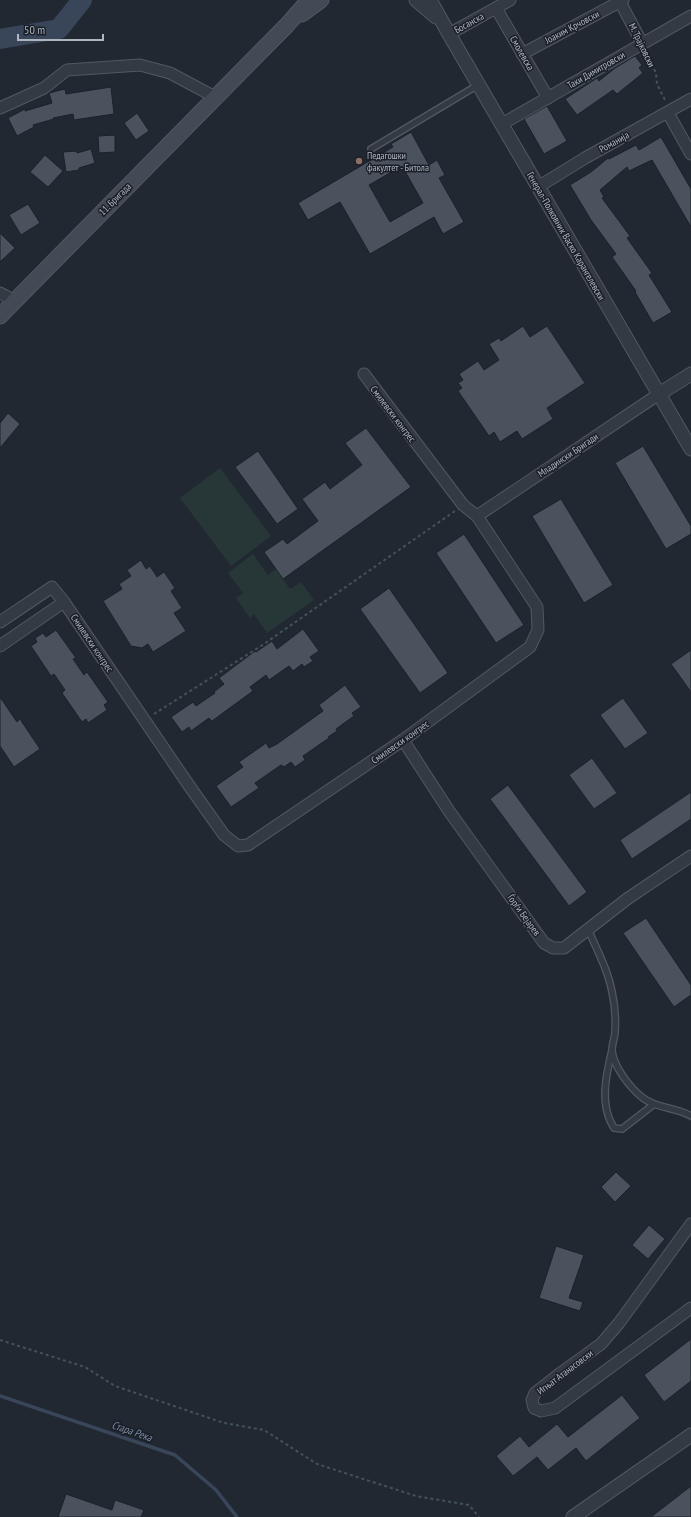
<svg xmlns="http://www.w3.org/2000/svg" width="691" height="1517" viewBox="0 0 691 1517" font-family="'PT Sans Narrow',sans-serif">
  <style>
    .green { fill: #273737 }
    .lines { fill: none; stroke-linecap: round; stroke-linejoin: round }
    .stream { stroke: #39465a; stroke-width: 3.5 }
    .river { stroke: #39465a; stroke-width: 20 }
    .building { fill: #4a525e; stroke: #1c2129; fill-rule: evenodd }
    .service-casing { stroke: #525861; stroke-width: 8 }
    .minor-casing { stroke: #525861; stroke-width: 13 }
    .tertiary-casing { stroke: #525861; stroke-width: 15 }
    .secondary-casing { stroke: #525861; stroke-width: 17 }
    .path { stroke: #445355; stroke-width: 2; stroke-dasharray: 3 3; stroke-linecap: butt }
    .service { stroke: #343a43; stroke-width: 5.5 }
    .minor { stroke: #343a43; stroke-width: 11 }
    .tertiary { stroke: #343a43; stroke-width: 13 }
    .secondary { stroke: #434a55; stroke-width: 15 }
    .education-dot { fill: #8d6e63; stroke: #1a1f27; stroke-width: 1.5 }
    .labels { text-anchor: middle; dominant-baseline: central; stroke-width: 3; stroke-linejoin: round; paint-order: stroke }
    .street-label { font-size: 10px; fill: #aeb5c0; stroke: #1a1f27 }
    .poi-label { font-size: 10px; fill: #aeb5c0; stroke: #1a1f27; text-anchor: start }
    .water-label { font-size: 11px; font-style: italic; fill: #7a8ca5; stroke: #1a1f27 }
  </style>
  <rect width="100%" height="100%" fill="#212832"/>
  <g class="green">
    <polygon points="220,468 271,536 231,566 180,498"/>
    <polygon points="253,554 268,575 276,569 290,589 301,582 314,600 267,633 254,614 250,618 236,598 243,593 228,573"/>
  </g>
  <g class="lines">
    <polyline class="stream" points="0,1396 175,1455 216,1490 237,1517"/>
    <polyline class="river" points="0,39 59,29 82,0"/>
  </g>
  <g class="building">
    <polygon points="635,56 642,65 639,68 643,73 617,94 613,90 577,115 565,99 597,78 599,81 615,68"/>
    <polygon points="111,87 114,114 74,120 73,114 53,118 54,119 33,125 34,127 17,136 8,118 25,109 25,111 52,103 49,93 65,89 66,94"/>
    <polygon points="547,106 567,141 544,154 524,119"/>
    <polygon points="137,113 149,131 136,140 124,123"/>
    <path d="M 411,132 L 429,165 L 437,160 L 445,175 L 439,178 L 464,222 L 443,234 L 434,217 L 370,254 L 340,202 L 308,220 L 298,203 L 393,147 L 391,144 ZM 402,166 L 423,203 L 390,222 L 369,185 Z"/>
    <polygon points="115,135 115,152 99,153 98,136"/>
    <polygon points="661,137 691,189 691,227 652,160 629,171 627,167 600,190 604,197 602,198 630,236 627,238 652,273 649,275 672,312 653,323 635,292 636,291 612,257 616,254 591,220 570,185 591,172 608,158 609,159 636,145 639,150"/>
    <polygon points="91,149 95,163 79,168 79,170 66,172 63,152 77,151 77,153"/>
    <polygon points="45,155 63,171 48,187 30,172"/>
    <polygon points="28,204 40,223 21,235 9,215"/>
    <polygon points="0,233 15,248 0,262"/>
    <polygon points="523,326 530,337 547,326 585,383 547,408 553,419 522,439 517,431 500,442 494,432 489,436 458,391 462,388 458,383 463,380 459,374 478,361 484,370 499,360 489,344 499,338 501,341"/>
    <polygon points="8,413 20,424 0,448 0,423"/>
    <polygon points="366,428 411,487 283,579 264,552 283,539 287,544 318,521 302,499 325,482 330,489 362,465 345,443"/>
    <polygon points="643,446 691,526 691,534 666,549 615,463"/>
    <polygon points="258,451 298,509 277,524 235,467"/>
    <polygon points="561,499 613,585 584,603 532,516"/>
    <polygon points="464,534 524,625 496,643 436,553"/>
    <polygon points="141,560 146,569 150,566 157,577 164,572 175,588 171,591 182,608 174,613 186,631 153,652 148,644 142,648 131,646 103,601 122,589 119,584 131,576 127,570"/>
    <polygon points="389,588 448,673 420,693 360,609"/>
    <polygon points="303,629 319,651 310,657 313,661 304,667 302,664 293,671 289,666 269,680 266,675 250,687 253,691 212,721 209,718 191,731 189,727 182,732 171,717 193,702 196,706 215,693 214,692 224,684 219,678 255,651 256,652 272,641 277,649"/>
    <polygon points="56,630 76,658 73,659 84,675 87,672 108,702 104,705 107,710 88,723 86,719 82,722 62,693 65,690 54,674 51,676 31,646 37,642 35,638 43,633 46,637"/>
    <polygon points="691,650 691,692 671,664"/>
    <polygon points="345,685 361,707 352,713 354,716 336,729 337,731 328,737 329,738 303,756 305,760 295,767 291,762 284,767 281,765 255,783 259,788 231,807 216,786 243,767 239,762 266,743 269,748 277,744 323,711 319,705"/>
    <polygon points="0,697 17,722 20,719 40,749 14,767 0,746"/>
    <polygon points="623,698 648,733 625,749 600,715"/>
    <polygon points="592,758 617,793 594,809 569,775"/>
    <polygon points="508,785 587,892 569,906 490,799"/>
    <polygon points="691,792 691,819 632,859 620,840"/>
    <polygon points="646,918 691,985 691,995 674,1007 623,933"/>
    <polygon points="616,1172 631,1186 615,1202 601,1187"/>
    <polygon points="649,1225 665,1239 648,1259 632,1245"/>
    <polygon points="556,1246 584,1255 569,1298 583,1302 580,1311 539,1298"/>
    <polygon points="691,1339 691,1381 664,1402 644,1375"/>
    <polygon points="622,1395 640,1418 586,1461 576,1448 548,1470 537,1457 513,1476 496,1456 520,1436 529,1447 557,1424 568,1437"/>
    <polygon points="691,1486 691,1517 651,1517"/>
    <polygon points="66,1494 112,1510 115,1500 144,1510 141,1517 58,1517"/>
  </g>
  <g class="lines">
    <g class="service-casing">
      <g id="service">
        <polyline points="371,149 478,85"/>
        <path d="M 588,929 C 597,950 608,970 612,992 C 615,1005 616,1018 615,1032 C 615,1037 612,1044 612,1050 C 613,1066 630,1088 643,1098 C 657,1109 676,1107 691,1116"/>
        <path d="M 612,1050 C 606,1075 599,1105 614,1128 L 622,1129 L 653,1105"/>
      </g>
    </g>
    <g class="minor-casing">
      <g id="minor">
        <polyline points="619,0 642,43"/>
        <polyline points="496,8 548,98"/>
        <polyline points="449,34 510,0"/>
        <polyline points="522,54 623,0"/>
        <polyline points="0,108 44,88 67,70 140,65 170,73 215,97"/>
        <polyline points="668,113 691,154"/>
        <polyline points="502,124 691,16"/>
        <polyline points="538,187 585,158 691,99"/>
        <polyline points="0,293 15,301"/>
        <polyline points="477,516 659,394"/>
        <polyline points="0,622 52,587 64,602 190,787 224,835 238,846 248,845 403,740 530,647 538,630 537,607 477,516 463,505 364,374"/>
        <polyline points="0,646 64,602"/>
        <polyline points="403,740 449,811 544,943 553,948 564,948 627,899 691,856"/>
        <polyline points="691,1224 619,1323 601,1344 558,1375 535,1393 532,1400 534,1408 541,1411 555,1408 691,1308"/>
      </g>
    </g>
    <g class="tertiary-casing">
      <g id="tertiary">
        <polyline points="416,0 436,17"/>
        <polyline points="430,0 449,34 691,449"/>
        <polyline points="659,394 691,374"/>
        <polyline points="573,1517 691,1435"/>
      </g>
    </g>
    <g class="secondary-casing">
      <g id="secondary">
        <polyline points="302,14 321,0"/>
        <polyline points="0,316 287,25 309,0"/>
      </g>
    </g>
    <g class="path">
      <polyline points="646,53 656,73 657,84 666,102"/>
      <polyline points="154,714 261,646 455,511"/>
      <polyline points="0,1340 85,1367 115,1386 224,1423 264,1430 317,1464 416,1496 469,1505 479,1517"/>
    </g>
    <use href="#service" class="service"/>
    <use href="#minor" class="minor"/>
    <use href="#tertiary" class="tertiary"/>
    <use href="#secondary" class="secondary"/>
  </g>
  <circle class="education-dot" cx="359" cy="161" r="4"/>
  <g class="labels">
    <g class="street-label">
      <text transform="translate(469 23) rotate(-29)">Босанска</text>
      <text transform="translate(572 27) rotate(-28)">Јоаким Крчовски</text>
      <text transform="translate(642 45) rotate(64)">М. Трајковски</text>
      <text transform="translate(522 53) rotate(60)">Смолевска</text>
      <text transform="translate(596 70) rotate(-30)">Таки Димитровски</text>
      <text transform="translate(614 142) rotate(-29)">Романија</text>
      <text transform="translate(115 199) rotate(-45)">11. Бригада</text>
      <text transform="translate(566 236) rotate(60)">Генерал-Полковник Васко Карангелевски</text>
      <text transform="translate(393 414) rotate(53)">Смилевски конгрес</text>
      <text transform="translate(568 455) rotate(-34)">Младински Бригади</text>
      <text transform="translate(92 643) rotate(56)">Смилевски конгрес</text>
      <text transform="translate(400 742) rotate(-35)">Смилевски конгрес</text>
      <text transform="translate(524 915) rotate(54)">Ѓорѓи Бејарев</text>
      <text transform="translate(565 1372) rotate(-37)">Игњат Атанасовски</text>
    </g>
    <g class="poi-label">
      <text x="367" y="155">Педагошки<tspan x="367" dy="12">факултет - Битола</tspan></text>
    </g>
    <g class="water-label">
      <text transform="translate(132 1431) rotate(19)">Стара Река</text>
    </g>
  </g>
  <path d="M18 34v6h85v-6" fill="none" stroke="#aeb5c0" stroke-width="2"/>
  <text x="24" y="34" font-size="12" fill="#aeb5c0" stroke="#1a1f27" stroke-width="3" paint-order="stroke">50 m</text>
</svg>
